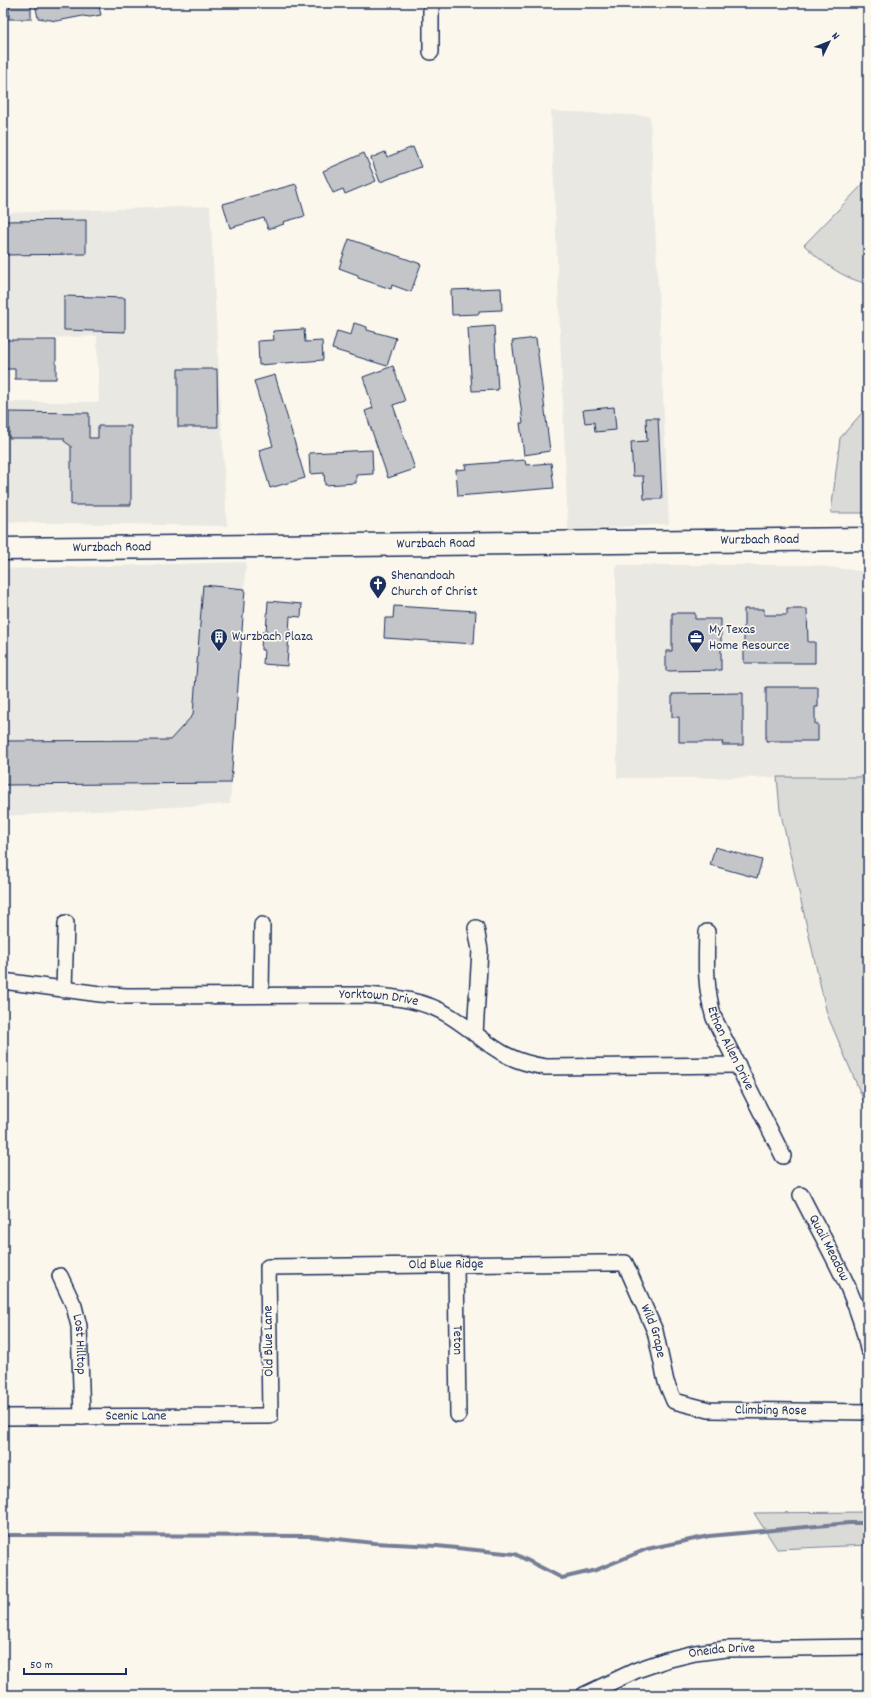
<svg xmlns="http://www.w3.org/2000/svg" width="871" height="1698" viewBox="0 0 871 1698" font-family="Dekko,sans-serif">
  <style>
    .built { fill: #eae8e2 }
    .green { fill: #dadad7; stroke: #7a849a }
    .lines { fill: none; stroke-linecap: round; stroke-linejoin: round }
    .stream { stroke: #747e96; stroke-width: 4 }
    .building { fill: #c3c5c9; stroke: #1b2f5e }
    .street-casing { stroke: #1b2f5e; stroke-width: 18 }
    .primary-casing { stroke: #1b2f5e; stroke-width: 25 }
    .street { stroke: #fbf7ec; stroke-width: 15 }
    .primary { stroke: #fbf7ec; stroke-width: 22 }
    .labels { text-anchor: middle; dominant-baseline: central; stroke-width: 3.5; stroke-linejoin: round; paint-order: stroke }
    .street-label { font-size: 14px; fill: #1b2f5e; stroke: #fbf7ec }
    .poi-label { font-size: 14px; fill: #1b2f5e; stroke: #fbf7ec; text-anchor: start }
  </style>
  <rect width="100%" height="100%" fill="#fbf7ec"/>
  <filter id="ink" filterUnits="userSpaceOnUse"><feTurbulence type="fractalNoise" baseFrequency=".025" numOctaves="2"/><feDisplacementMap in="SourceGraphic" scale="8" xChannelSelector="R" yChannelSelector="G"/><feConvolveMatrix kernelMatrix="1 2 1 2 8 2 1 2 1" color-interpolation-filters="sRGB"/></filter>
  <g filter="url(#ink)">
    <g class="built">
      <polygon points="551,111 650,116 669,524 568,530"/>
      <polygon points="210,206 227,526 3,522 3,402 99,402 97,336 3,340 3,213"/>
      <polygon points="246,562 230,804 3,816 3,569"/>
      <polygon points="616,565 814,565 868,572 868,777 617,778"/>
    </g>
    <g class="green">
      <path d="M 868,179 L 868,284 C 842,278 823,263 804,245 Z"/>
      <polygon points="868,406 868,513 831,513 840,438"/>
      <polygon points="777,777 868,777 868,1111 827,1014 780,810"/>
      <polygon points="868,1512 868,1545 777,1549 754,1513"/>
    </g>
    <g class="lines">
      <polyline class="stream" points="3,1535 310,1536 374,1543 437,1546 515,1554 562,1578 596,1570 647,1549 709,1536 849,1523 868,1523"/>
    </g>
    <g class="building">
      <rect x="9" y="3" width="22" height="16"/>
      <polygon points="35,3 64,3 65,6 78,3 98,3 101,15 90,17 83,16 57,21 38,18"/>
      <rect x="119" y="3" width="11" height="4"/>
      <polygon points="413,147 421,167 380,182 371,158 385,152 387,157"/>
      <polygon points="364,153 376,181 345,194 343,189 333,193 323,171"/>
      <polygon points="296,184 305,216 283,222 284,224 268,229 264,218 230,228 223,204"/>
      <polygon points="86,220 86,254 3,255 3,221"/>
      <polygon points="349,239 421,264 411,292 392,285 391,289 358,278 358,275 339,268"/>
      <polygon points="501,288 502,310 479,311 479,314 452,315 451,290"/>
      <polygon points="64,296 125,298 125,332 64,330"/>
      <polygon points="354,323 367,327 367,330 396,338 387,366 332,349 337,331 351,335"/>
      <polygon points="494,326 498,390 472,391 468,328"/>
      <polygon points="304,329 305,342 322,341 323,360 259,365 258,341 274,340 273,331"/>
      <polygon points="536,338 550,451 524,455 520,423 523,423 512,341"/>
      <polygon points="3,340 56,340 56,379 15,379 15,369 3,369"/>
      <polygon points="393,366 405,401 393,405 415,469 388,478 365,411 373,408 363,377"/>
      <polygon points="178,369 217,369 218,427 178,427"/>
      <polygon points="275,375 305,478 270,488 259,450 273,446 254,381"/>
      <polygon points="614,407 616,430 595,432 594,422 585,423 583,410"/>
      <polygon points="9,412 89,413 89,438 98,438 98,426 131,426 131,505 71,505 71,446 64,441 64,438 9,438"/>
      <polygon points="646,418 658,418 662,499 644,499 643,476 633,476 631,442 647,441"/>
      <polygon points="372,450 373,474 356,475 356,483 325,485 324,473 310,474 309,453"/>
      <polygon points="525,460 526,465 551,463 554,488 458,496 456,470 466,469 465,465"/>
      <polygon points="203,585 245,589 231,783 3,785 3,741 170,740 193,715"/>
      <polygon points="268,601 302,604 301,617 290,616 287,666 263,664 264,650 261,650 262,632 266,632"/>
      <polygon points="394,606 476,611 474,644 384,638 385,618 393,618"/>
      <polygon points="744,609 764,609 764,615 787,615 787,609 807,609 808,642 815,642 815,663 744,663"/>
      <polygon points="672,613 695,613 695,619 721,619 721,670 666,671 666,651 672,651"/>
      <polygon points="766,687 818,687 818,707 815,707 815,724 818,724 818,741 766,741"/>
      <polygon points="743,693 743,745 722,745 723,742 679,742 679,717 672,717 672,694"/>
      <polygon points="715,847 762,860 757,878 710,865"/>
    </g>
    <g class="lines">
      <g class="street-casing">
        <g id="street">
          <polyline points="431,52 431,3"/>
          <path id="s1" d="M 707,932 C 706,964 705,987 714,1018 L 783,1156"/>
          <path id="s2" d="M 3,981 L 100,994 L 126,996 L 365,995 C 394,997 425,1000 450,1016 C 488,1040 498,1060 546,1067 L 738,1065"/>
          <polyline points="64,990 66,923"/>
          <polyline points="261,995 262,925"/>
          <polyline points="475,1034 480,950 476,928"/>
          <path id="s3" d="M 801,1195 C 826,1245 858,1295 868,1349"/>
          <path id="s4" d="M 456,1265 L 458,1415"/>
          <path id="s5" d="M 60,1276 L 74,1306 L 79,1326 L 82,1417"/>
          <path id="s6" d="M 3,1417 L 270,1416 L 268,1267 L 600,1263 L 625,1263 L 655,1331 L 666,1382 L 674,1401 L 709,1410 L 868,1412"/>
          <path id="s7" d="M 584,1695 L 637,1670 L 666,1660 L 695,1653 L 726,1649 L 868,1647"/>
        </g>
      </g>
      <g class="primary-casing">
        <g id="primary">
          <path id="s8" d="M 3,549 L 868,539"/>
        </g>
      </g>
      <use href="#street" class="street"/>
      <use href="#primary" class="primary"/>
    </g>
  </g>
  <defs>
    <g id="church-pin" transform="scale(0.9)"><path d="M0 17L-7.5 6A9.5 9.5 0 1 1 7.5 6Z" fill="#1b2f5e" stroke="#fbf7ec"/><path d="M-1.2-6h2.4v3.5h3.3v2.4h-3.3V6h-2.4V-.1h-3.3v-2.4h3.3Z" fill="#fff"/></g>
    <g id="building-pin" transform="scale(0.9)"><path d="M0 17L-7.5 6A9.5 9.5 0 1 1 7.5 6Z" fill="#1b2f5e" stroke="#fbf7ec"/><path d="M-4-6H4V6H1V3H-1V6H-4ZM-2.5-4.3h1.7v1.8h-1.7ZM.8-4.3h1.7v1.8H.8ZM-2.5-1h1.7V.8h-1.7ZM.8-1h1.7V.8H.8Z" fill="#fff"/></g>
    <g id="office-pin" transform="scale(0.9)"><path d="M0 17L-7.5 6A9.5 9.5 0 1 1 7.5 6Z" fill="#1b2f5e" stroke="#fbf7ec"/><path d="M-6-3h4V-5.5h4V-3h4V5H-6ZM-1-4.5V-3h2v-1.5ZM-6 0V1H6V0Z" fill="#fff"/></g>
  </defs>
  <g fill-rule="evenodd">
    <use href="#church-pin" x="378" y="584"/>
    <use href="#building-pin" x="219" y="637"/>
    <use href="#office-pin" x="696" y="638"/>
  </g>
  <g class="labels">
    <g class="street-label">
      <text stroke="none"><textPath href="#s8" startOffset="757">Wurzbach Road</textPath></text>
      <text stroke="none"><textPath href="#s8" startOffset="433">Wurzbach Road</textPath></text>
      <text stroke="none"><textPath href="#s8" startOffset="109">Wurzbach Road</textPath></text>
      <text stroke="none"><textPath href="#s2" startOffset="377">Yorktown Drive</textPath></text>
      <text stroke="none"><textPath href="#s1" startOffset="121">Ethan Allen Drive</textPath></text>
      <text stroke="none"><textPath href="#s3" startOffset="60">Quail Meadow</textPath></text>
      <text stroke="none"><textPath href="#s6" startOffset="594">Old Blue Ridge</textPath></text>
      <text stroke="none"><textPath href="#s6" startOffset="847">Wild Grape</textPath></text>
      <text stroke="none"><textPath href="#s4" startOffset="75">Teton</textPath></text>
      <text transform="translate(269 1341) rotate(-91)">Old Blue Lane</text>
      <text stroke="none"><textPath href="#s5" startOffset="72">Lost Hilltop</textPath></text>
      <text stroke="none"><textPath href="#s6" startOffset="1018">Climbing Rose</textPath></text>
      <text stroke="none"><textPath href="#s6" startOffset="133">Scenic Lane</textPath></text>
      <text stroke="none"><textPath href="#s7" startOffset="146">Oneida Drive</textPath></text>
    </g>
    <g class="poi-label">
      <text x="391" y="576">Shenandoah<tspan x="391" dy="16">Church of Christ</tspan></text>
      <text x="709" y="630">My Texas<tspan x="709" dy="16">Home Resource</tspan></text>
      <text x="232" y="637">Wurzbach Plaza</text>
    </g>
  </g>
  <rect width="871" height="1698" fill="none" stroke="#fbf7ec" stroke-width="16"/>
  <rect x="8" y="8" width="855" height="1682" fill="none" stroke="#1b2f5e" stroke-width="1.5" filter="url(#ink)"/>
  <g transform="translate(829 42) rotate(47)" stroke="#fbf7ec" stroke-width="3" paint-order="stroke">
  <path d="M0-3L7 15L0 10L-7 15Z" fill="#1b2f5e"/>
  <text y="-6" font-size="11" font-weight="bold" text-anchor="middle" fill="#1b2f5e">N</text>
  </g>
  <path d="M24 1668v6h102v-6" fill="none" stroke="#1b2f5e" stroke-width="2"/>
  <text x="30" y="1668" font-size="12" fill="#1b2f5e" stroke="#fbf7ec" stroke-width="3" paint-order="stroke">50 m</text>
</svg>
